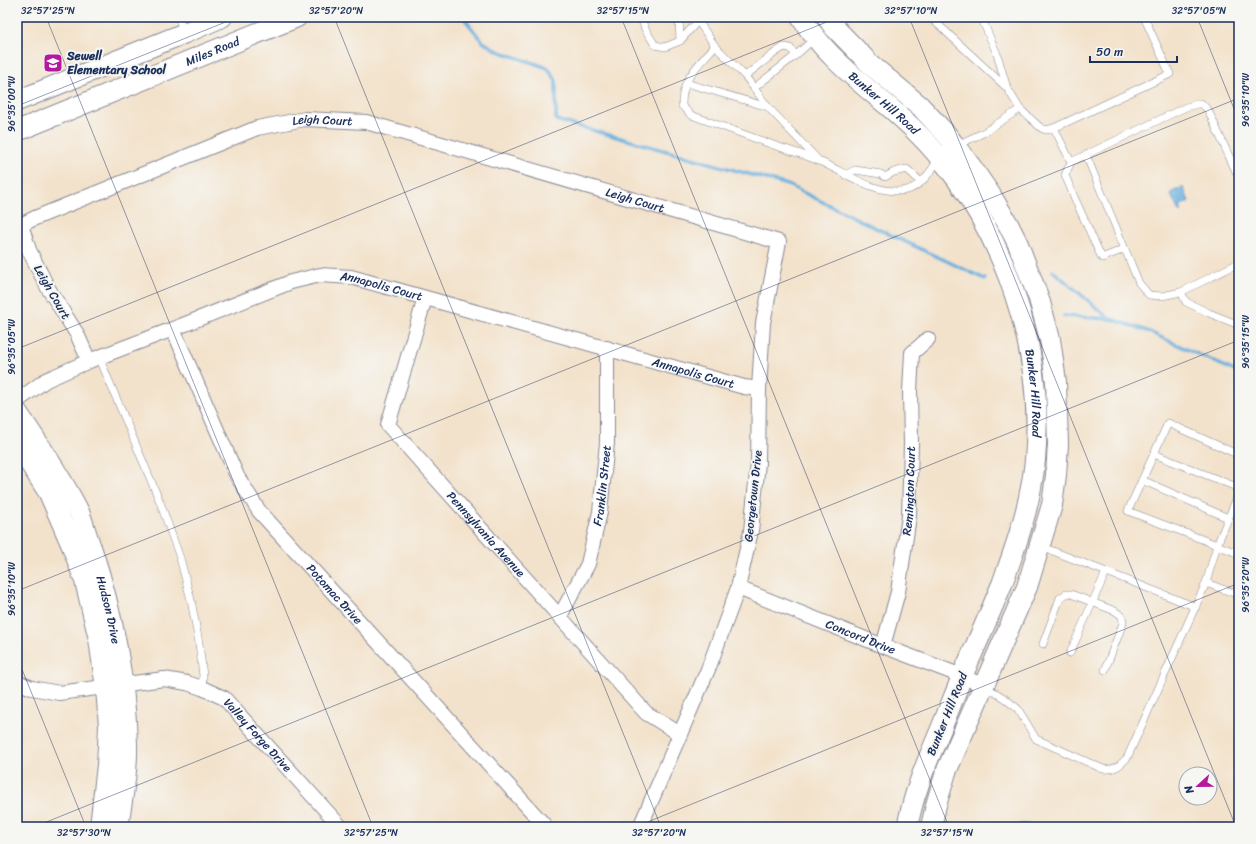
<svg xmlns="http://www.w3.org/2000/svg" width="1256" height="844" viewBox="0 0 1256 844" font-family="Sriracha,sans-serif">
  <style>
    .water { fill: #68aede; stroke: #426e9e }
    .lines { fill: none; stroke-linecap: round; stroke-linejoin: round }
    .stream { stroke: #68aede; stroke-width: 3.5 }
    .lane-casing { stroke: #878894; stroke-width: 8 }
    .street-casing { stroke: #878894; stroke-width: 16 }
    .secondary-casing { stroke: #878894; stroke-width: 22 }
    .lane { stroke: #fff; stroke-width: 7 }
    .street { stroke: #fff; stroke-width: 14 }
    .secondary { stroke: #fff; stroke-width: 20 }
    .ticks { fill: none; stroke: #1b2f5e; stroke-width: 1; stroke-opacity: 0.45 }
    .labels { text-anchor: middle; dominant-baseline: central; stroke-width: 4; stroke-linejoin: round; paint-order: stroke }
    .street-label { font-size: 12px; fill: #1b2f5e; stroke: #f6f6f2 }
    .poi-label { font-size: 12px; font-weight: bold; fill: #1b2f5e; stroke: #f6f6f2; text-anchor: start }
    .neatline { fill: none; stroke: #1b2f5e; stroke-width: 1.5 }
    .ticks-label { font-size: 10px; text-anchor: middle; fill: #1b2f5e }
  </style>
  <rect width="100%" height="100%" fill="#f6f6f2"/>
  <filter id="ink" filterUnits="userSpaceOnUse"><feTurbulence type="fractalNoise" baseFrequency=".025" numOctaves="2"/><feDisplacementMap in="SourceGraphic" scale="8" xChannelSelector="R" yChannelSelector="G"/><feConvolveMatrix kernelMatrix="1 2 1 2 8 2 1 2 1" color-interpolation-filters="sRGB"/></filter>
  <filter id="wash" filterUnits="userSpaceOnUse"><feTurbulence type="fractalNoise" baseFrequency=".012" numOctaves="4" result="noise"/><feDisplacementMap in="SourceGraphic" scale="16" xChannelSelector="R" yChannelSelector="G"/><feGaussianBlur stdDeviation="0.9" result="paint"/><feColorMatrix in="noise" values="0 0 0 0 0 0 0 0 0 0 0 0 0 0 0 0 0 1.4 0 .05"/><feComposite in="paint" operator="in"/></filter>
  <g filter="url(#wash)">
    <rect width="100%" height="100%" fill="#f3e2cb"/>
    <polygon class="water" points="1183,187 1189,201 1180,206 1182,211 1179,212 1170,193"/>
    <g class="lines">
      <g class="stream">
        <polyline points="463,17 483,42 498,51 548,68 556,81 556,120 788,185 878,229 985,279"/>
        <polyline points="1053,271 1110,319"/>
        <polyline points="1064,316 1111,319 1145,330 1239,373"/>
        <polyline points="1014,827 1025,824 1033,827"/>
      </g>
    </g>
  </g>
  <g filter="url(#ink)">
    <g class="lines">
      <g class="lane-casing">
        <g id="lane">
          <polyline points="178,17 184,31"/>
          <polyline points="641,17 645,29 655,45 665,47 680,41 698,21"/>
          <polyline points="679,17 680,41"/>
          <polyline points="697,17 698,21 715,46 745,76 754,88 796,55 815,38"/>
          <polyline points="930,17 1007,88 1020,109 983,133 957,145"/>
          <polyline points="981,17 997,54 1007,88"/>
          <polyline points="834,26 844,17"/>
          <path d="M 715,46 C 699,64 681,79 682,106 L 691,115 C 719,125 748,136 776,146 C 791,151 805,155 819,161 C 847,173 875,196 907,190 C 921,187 931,171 939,159"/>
          <polyline points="745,76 776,52 784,47 790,48 796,55"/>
          <polyline points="686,83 768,107"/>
          <polyline points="754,88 768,107 818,160"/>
          <polyline points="1020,109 1041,128 1046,130 1054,128 1170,74 1144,17"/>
          <polyline points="1054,128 1071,162 1186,107 1201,103 1208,110 1239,178"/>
          <polyline points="1086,155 1139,283 1149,295 1162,296 1181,292"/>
          <polyline points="1071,162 1065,175 1075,199 1099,252 1102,258 1124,249"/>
          <polyline points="845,175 855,170 881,174 885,177 894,172 907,169 921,182"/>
          <polyline points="1239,263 1181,292 1186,302 1209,313 1239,325"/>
          <polyline points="99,357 160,502 180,558 191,600 199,643 203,676 202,688"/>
          <polyline points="1154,454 1239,488"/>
          <polyline points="1239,455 1168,423 1128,511 1217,545 1239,493"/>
          <polyline points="1142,480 1228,518"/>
          <polyline points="1040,546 1196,607"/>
          <polyline points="1206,583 1239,595"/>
          <polyline points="1043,644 1060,598 1066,594 1071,594 1115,611 1122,616 1123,623 1105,670"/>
          <polyline points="1070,653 1106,572"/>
          <path d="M 984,686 L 1004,698 L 1018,709 L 1036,739 L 1103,769 C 1115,770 1118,767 1127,758 L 1206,583 L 1217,545 L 1239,554"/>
        </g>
      </g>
      <g class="street-casing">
        <g id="street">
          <path id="s1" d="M 425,298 L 388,425 L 646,713 L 680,734"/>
          <path id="s2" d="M 173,329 L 237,476 L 259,511 L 546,827"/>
          <path id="s3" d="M 89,361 L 77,334 L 48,288 L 29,250 L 21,225 L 35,218 L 257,128 L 305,119 L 366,122 L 779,242 L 763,323 L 759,389 L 758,463 L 751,531 L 738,588 L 709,667 L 640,827"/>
          <path id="s4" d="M 17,401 L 46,380 L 89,361 L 173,329 L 291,282 L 320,275 L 351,277 L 744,387 L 759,389"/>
          <path id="s5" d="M 738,588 L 883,646 L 962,676 L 984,686"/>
          <path id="s6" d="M 560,616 L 588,564 L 600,512 L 607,443 L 607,348"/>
          <path id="s7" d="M 883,646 L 898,592 L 909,516 L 911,444 L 910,391 L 912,353 L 928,339"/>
          <path id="s8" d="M 17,682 L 32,688 L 59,693 L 164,679 L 187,683 L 202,688 L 224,698 L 341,827"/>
        </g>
      </g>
      <g class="secondary-casing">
        <g id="secondary">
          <path id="s9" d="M 801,17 C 810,31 820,44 832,56 C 851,76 873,93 894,111 C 917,131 938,153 956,178 C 1013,259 1044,361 1035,460 C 1031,502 1017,544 1002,584 C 990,613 977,643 964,672 C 955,693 947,715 938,736 C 931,753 923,770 918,787 C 913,800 910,814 907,827"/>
          <polyline points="827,17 833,26 871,65 920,106 946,134 970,165 990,194 1008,224 1018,244 1039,299 1050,339 1056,382 1058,444 1056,475 1052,505 1027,587 946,772 936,805 931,827"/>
          <polyline points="17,101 185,33 222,17"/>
          <path id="s10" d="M 17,131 L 297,17"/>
          <path id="s11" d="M 17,412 C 39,444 61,477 79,512 C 84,524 87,538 92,550 C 112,611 125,677 127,743 C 128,771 122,799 118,827"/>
          <polyline points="17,443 49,493 72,546 85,581 99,639 106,688 109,726 107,765 100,827"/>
        </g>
      </g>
      <use href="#lane" class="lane"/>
      <use href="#street" class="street"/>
      <use href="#secondary" class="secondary"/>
    </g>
  </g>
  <path class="ticks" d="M 46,17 L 373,827M 334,17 L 661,827M 621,17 L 949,827M 909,17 L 1236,827M 1197,17 L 1239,121M 17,106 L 238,17M 17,349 L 839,17M 17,591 L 1239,98M 17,657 L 86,827M 34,827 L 1239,340M 635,827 L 1239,583M 1235,827 L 1239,825"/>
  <defs>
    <g id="school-square" transform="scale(1)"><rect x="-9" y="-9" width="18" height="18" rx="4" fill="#b5179e" stroke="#f6f6f2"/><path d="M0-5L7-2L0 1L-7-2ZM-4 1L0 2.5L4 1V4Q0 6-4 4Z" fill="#fff"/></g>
  </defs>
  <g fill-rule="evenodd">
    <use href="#school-square" x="53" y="63"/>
  </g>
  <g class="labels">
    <g class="street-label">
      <text stroke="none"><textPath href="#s10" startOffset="211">Miles Road</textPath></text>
      <text stroke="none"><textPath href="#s9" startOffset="120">Bunker Hill Road</textPath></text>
      <text stroke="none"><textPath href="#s3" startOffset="474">Leigh Court</textPath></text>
      <text stroke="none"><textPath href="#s3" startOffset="798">Leigh Court</textPath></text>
      <text stroke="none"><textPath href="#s4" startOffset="392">Annapolis Court</textPath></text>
      <text transform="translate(52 292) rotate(60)">Leigh Court</text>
      <text stroke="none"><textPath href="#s4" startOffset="716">Annapolis Court</textPath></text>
      <text stroke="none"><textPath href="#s9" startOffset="456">Bunker Hill Road</textPath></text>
      <text stroke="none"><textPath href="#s6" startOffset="139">Franklin Street</textPath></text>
      <text stroke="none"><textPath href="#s7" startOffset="158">Remington Court</textPath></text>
      <text transform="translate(753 496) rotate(-84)">Georgetown Drive</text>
      <text stroke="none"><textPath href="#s1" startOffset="279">Pennsylvania Avenue</textPath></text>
      <text stroke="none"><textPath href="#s2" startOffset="314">Potomac Drive</textPath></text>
      <text stroke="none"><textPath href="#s11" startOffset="220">Hudson Drive</textPath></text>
      <text stroke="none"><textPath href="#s5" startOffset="132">Concord Drive</textPath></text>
      <text transform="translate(947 714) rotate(-68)">Bunker Hill Road</text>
      <text stroke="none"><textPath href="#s8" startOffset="263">Valley Forge Drive</textPath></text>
    </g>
    <g class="poi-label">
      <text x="67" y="56">Sewell<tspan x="67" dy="14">Elementary School</tspan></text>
    </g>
  </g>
  <rect width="1256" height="844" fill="none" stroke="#f6f6f2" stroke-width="44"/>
  <g transform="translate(1198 786) rotate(248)"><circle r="19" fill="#f6f6f2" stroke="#9ea6b7"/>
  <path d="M0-3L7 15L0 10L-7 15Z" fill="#b5179e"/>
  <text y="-6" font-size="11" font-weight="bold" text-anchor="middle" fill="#1b2f5e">N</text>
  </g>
  <path d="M1090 56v6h87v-6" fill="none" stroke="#1b2f5e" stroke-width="2"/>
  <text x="1096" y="56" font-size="12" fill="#1b2f5e" stroke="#f6f6f2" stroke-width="3" paint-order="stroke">50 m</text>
  <rect x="22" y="22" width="1212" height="800" class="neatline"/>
  <g class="ticks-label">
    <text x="48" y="14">32°57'25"N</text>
    <text x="336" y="14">32°57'20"N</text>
    <text x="623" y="14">32°57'15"N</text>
    <text x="911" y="14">32°57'10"N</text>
    <text x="1199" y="14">32°57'05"N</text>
    <text transform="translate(1245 100) rotate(-90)" y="4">96°35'10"W</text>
    <text transform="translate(11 104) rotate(-90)" y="4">96°35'00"W</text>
    <text transform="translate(1245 342) rotate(-90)" y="4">96°35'15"W</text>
    <text transform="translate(11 347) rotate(-90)" y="4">96°35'05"W</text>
    <text transform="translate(1245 585) rotate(-90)" y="4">96°35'20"W</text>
    <text transform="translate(11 589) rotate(-90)" y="4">96°35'10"W</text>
    <text x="84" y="836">32°57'30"N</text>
    <text x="371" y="836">32°57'25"N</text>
    <text x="659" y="836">32°57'20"N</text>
    <text x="947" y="836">32°57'15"N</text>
  </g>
</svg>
